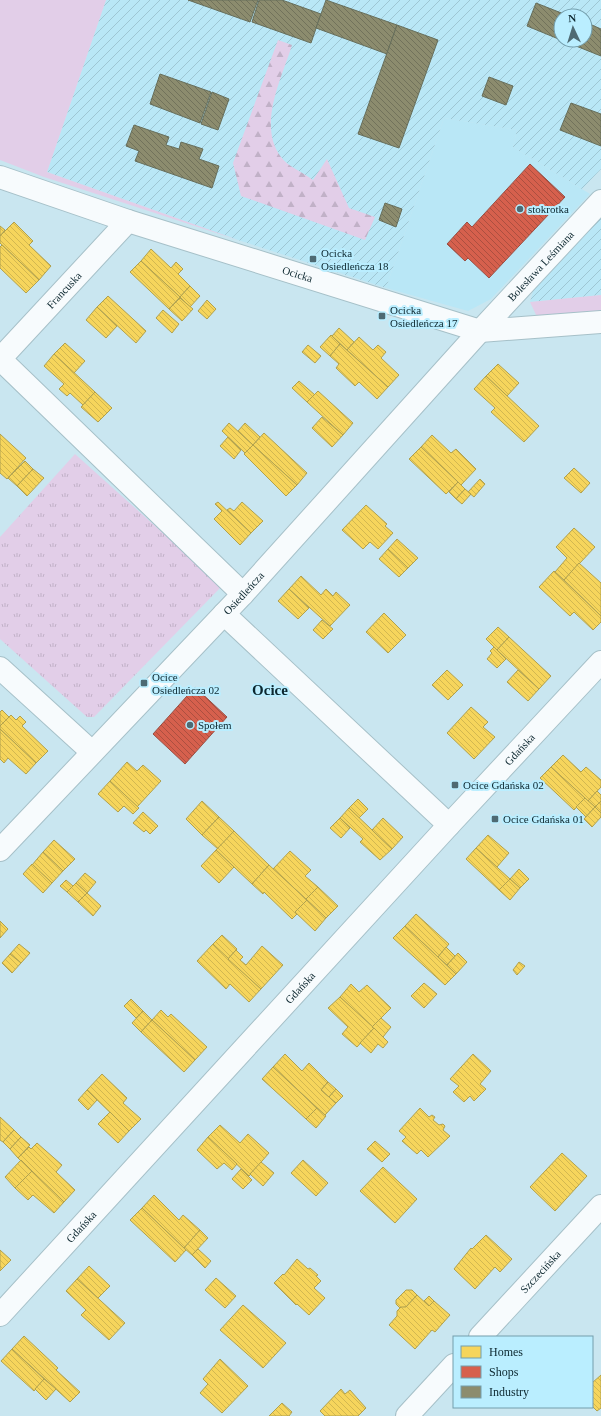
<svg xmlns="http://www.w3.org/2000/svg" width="601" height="1416" viewBox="0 0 601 1416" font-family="Georgia,serif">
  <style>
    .built { fill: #b9e7f6 }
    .industrial { fill: url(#industrial-furrows); fill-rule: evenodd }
    .grass { fill: #e2cee8 }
    .forest { fill: url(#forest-firs) }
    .park { fill: url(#park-tufts) }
    .homes { fill: url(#homes-back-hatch); stroke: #b0a14e }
    .shops { fill: url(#shops-back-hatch); stroke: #994f44 }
    .industry { fill: url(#industry-back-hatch); stroke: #666e5b }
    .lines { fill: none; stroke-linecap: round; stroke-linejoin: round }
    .minor-casing { stroke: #a6c0c8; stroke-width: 24 }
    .minor { stroke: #f7fbfd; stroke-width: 22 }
    .poi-dot { fill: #4e6a73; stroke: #baeeff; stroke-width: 1.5 }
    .labels { text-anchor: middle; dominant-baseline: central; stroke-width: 4; stroke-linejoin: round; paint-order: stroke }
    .poi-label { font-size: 11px; fill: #0c272f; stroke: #baeeff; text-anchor: start }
    .street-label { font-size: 11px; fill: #0c272f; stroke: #baeeff }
    .district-label { font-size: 15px; font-weight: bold; fill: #0c272f; stroke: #baeeff }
  </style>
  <defs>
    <pattern id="industrial-furrows" width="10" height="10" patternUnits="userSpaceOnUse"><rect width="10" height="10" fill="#b9e7f6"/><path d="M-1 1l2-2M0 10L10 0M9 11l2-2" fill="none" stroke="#9ec6d3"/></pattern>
    <pattern id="forest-firs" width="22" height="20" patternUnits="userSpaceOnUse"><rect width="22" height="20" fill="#e2cee8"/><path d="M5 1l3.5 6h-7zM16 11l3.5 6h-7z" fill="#c1b1c7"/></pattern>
    <pattern id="park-tufts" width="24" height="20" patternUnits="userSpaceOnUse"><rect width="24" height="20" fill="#e2cee8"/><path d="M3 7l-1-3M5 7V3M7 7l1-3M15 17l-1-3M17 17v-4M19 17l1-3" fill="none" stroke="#c1b1c7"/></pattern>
    <pattern id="homes-back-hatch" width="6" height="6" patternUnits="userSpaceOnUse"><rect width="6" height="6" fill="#f6d55c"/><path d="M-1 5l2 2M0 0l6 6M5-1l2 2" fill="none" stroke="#d2b750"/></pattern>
    <pattern id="shops-back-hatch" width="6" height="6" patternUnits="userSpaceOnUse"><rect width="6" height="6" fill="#d6604d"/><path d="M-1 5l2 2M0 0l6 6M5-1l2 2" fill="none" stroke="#ac4f40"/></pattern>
    <pattern id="industry-back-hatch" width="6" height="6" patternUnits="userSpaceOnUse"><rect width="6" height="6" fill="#8c8c6e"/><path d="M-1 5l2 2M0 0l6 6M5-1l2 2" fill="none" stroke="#71725b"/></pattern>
  </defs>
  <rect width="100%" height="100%" fill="#c9e6f0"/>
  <polygon class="built" points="444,118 517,130 513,147 590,194 491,299 468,311 386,288"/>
  <g class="industrial">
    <path d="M 106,0 L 601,0 L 601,169 L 582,189 L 513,147 L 517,130 L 444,118 L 386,288 L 238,240 L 47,172 ZM 561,16 L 585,16 L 585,40 L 561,40 Z"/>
    <polygon points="601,216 601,295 530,302 534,288"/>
  </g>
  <g class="grass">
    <polygon points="0,0 106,0 47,172 238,240 44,177 0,160"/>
    <polygon points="601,295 601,313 538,319 530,302"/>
  </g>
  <path class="forest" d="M 278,40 L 292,45 C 282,78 257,125 281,157 C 288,167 303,172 313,180 L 327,159 L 349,208 L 375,217 L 365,240 L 241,196 L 233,163 Z"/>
  <polygon class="park" points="75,454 222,586 94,717 87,717 0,639 0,537"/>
  <g class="homes">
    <polygon points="14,222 33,241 29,245 51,266 39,280 0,243 0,236"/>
    <polygon points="0,226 5,230 0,236"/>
    <polygon points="2,245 39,280 26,293 0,268 0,247"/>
    <polygon points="151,249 171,268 176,262 183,269 178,274 190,286 180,297 141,261"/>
    <polygon points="141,261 180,297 169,309 130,272"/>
    <polygon points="190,286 200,296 190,307 180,297"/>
    <polygon points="108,296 146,331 136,343 97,307"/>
    <polygon points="180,298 193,309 182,321 169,309"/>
    <polygon points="207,300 216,309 207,319 198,311"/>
    <polygon points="97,307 117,326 106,338 86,320"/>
    <polygon points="163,310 179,324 172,333 156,318"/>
    <polygon points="339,328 354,342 347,350 332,336"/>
    <polygon points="331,335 340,344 330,356 320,347"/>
    <polygon points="359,337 373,350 378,345 386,352 381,358 399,375 388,387 347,350"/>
    <polygon points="65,343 85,361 74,373 54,354"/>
    <polygon points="340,344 388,387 377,399 359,382 355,386 336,368 339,364 330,356"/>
    <polygon points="308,345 321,356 315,363 302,352"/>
    <polygon points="54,354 95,392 83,405 70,393 67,396 59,389 64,384 44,366"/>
    <polygon points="498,364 519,383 507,396 486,376"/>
    <polygon points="486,376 539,426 524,442 491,412 495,408 474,389"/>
    <polygon points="299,381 315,395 307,402 292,388"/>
    <polygon points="318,391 353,423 343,435 307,402"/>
    <polygon points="95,392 112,408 98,422 81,407"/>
    <polygon points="322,417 343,435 332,447 312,428"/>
    <polygon points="229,423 253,445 245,453 222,431"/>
    <polygon points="245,423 260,437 253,445 238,431"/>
    <polygon points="264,433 307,473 297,485 253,445"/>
    <polygon points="0,434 26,458 7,479 0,473"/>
    <polygon points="432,435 451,453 456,449 476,469 461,485 421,447"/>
    <polygon points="228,437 241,450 234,459 220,446"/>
    <polygon points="253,445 297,485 286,496 244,454"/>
    <polygon points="421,447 458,482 446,494 409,459"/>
    <polygon points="25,461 33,469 17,486 8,478"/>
    <polygon points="574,468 590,483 581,493 564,478"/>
    <polygon points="33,469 44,478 27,496 17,486"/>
    <polygon points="480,479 485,484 474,497 468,492"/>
    <polygon points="458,482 465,489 456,499 449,492"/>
    <polygon points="465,489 471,494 462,504 456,499"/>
    <polygon points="218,502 251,533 240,545 214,519 222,511 215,504"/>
    <polygon points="242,502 263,521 251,533 227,510 230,508 234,511"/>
    <polygon points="366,505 387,524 385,526 393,533 378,549 370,542 363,549 342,530"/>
    <polygon points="574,528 595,547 564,580 555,572 567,558 556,547"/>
    <polygon points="397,539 418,558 408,568 388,549"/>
    <polygon points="388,549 408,568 399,577 379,559"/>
    <polygon points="579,563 601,583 601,616 564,580"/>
    <polygon points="554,571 601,616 601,622 593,630 574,612 570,616 539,587"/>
    <polygon points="301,576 321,595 326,589 333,596 336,592 350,605 330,626 289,589"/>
    <polygon points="289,589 309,608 298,619 278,601"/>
    <polygon points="384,613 406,635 388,653 366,632"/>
    <polygon points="322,620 333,629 323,639 313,630"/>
    <polygon points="498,627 509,637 497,650 486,639"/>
    <polygon points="509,637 551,676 539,689 497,650"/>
    <polygon points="494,647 506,659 497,668 487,659 492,653 490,651"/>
    <polygon points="447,670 463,685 448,700 432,685"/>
    <polygon points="518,670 539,689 528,701 507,682"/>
    <polygon points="471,707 488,722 483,727 495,737 474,759 447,733"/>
    <polygon points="2,710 9,717 0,726 0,712"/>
    <polygon points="11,715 16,720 20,716 26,722 22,726 48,751 36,763 0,729 0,726"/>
    <polygon points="0,729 36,763 26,774 8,758 4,763 0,759"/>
    <polygon points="563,755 581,772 586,767 601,780 601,787 588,801 551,767"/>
    <polygon points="127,762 137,771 143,765 161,781 137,807 110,781"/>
    <polygon points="551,767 585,798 574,810 540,778"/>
    <polygon points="110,781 139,808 133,814 124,806 118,812 98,794"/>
    <polygon points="597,791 601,795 601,801 595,807 588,801"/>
    <polygon points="585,798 595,807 586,817 576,807"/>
    <polygon points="358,799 368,809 359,818 349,808"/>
    <polygon points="202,801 219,817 202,835 186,819"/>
    <polygon points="601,801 601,813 595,807"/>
    <polygon points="595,807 601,813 601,817 592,827 584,819"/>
    <polygon points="349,808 392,849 380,860 360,842 363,839 340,818"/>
    <polygon points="143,812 158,826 150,834 146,830 144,832 133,823"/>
    <polygon points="219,817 234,831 218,849 202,835"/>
    <polygon points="340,818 350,828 341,838 330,828"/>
    <polygon points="383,818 403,837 392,849 372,830"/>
    <polygon points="234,831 269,865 252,884 216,850"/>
    <polygon points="488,835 509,853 497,867 476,848"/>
    <polygon points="54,840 75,859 63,871 43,852"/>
    <polygon points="476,848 510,879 499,890 466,859"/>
    <polygon points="216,850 234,867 219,883 201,866"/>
    <polygon points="290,851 311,870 305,876 318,887 306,899 273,869"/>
    <polygon points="43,852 63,871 52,883 32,865"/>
    <polygon points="32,864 52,883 43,893 23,874"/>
    <polygon points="269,865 307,900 295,912 297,914 292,919 264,892 263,894 252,884"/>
    <polygon points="519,869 529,879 520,888 510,879"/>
    <polygon points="85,873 96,882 87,893 76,883"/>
    <polygon points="510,879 520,888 510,900 499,890"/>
    <polygon points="66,880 73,886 67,892 60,886"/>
    <polygon points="76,883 87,893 78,902 67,892"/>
    <polygon points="318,887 338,906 326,918 306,899"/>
    <polygon points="87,893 101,906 93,916 78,902"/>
    <polygon points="307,900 326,918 315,931 295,912"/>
    <polygon points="416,914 449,944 438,957 405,926"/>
    <polygon points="0,921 8,929 0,938"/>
    <polygon points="405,926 456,974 445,985 393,938"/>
    <polygon points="222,935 237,949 228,959 213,944"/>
    <polygon points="19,944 30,953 21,963 10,954"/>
    <polygon points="213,944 261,989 249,1002 230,984 226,989 197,961"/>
    <polygon points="262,946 283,965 261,989 228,959 236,950 243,957 240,960 246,965"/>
    <polygon points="446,947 455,956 447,965 438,957"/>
    <polygon points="458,953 467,962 456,974 447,965"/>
    <polygon points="10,954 21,963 12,973 2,963"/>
    <polygon points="519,962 525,966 517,975 513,970"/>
    <polygon points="424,983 437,994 424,1008 411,996"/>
    <polygon points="351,984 359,992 367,985 391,1008 372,1027 340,997"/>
    <polygon points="340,997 374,1028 357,1047 342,1034 348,1027 328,1008"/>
    <polygon points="131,999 143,1011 136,1018 124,1006"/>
    <polygon points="161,1010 168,1017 171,1014 207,1047 195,1060 152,1020"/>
    <polygon points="143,1011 152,1020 141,1032 132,1023"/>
    <polygon points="381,1018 391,1027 383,1037 372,1027"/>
    <polygon points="152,1020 195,1060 184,1072 141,1032"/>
    <polygon points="374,1028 388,1042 383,1048 378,1044 371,1053 360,1043"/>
    <polygon points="285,1054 302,1071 309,1063 328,1082 321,1090 336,1103 325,1115 273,1067"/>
    <polygon points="473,1054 491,1071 480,1084 486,1089 474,1101 470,1096 464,1102 453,1092 459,1086 450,1079"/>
    <polygon points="273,1067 317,1108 306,1119 262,1079"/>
    <polygon points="102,1074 127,1098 123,1103 141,1119 129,1131 87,1090"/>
    <polygon points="328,1082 336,1089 329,1097 321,1090"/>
    <polygon points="336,1089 343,1096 336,1103 329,1097"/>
    <polygon points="87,1090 97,1100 88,1110 78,1100"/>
    <polygon points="317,1108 326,1116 316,1128 306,1119"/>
    <polygon points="420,1108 429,1117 432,1115 435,1117 433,1120 439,1125 443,1124 445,1126 443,1130 450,1136 428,1157 421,1150 417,1154 402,1141 406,1137 399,1131"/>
    <polygon points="110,1112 129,1131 118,1143 98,1124"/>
    <polygon points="0,1117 14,1130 3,1142 0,1140"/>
    <polygon points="220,1125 240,1143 248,1134 269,1153 249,1176 208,1137"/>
    <polygon points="14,1130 21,1137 10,1149 3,1142"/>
    <polygon points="21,1137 30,1145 18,1158 10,1149"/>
    <polygon points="208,1137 237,1164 232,1170 224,1163 217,1169 197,1150"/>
    <polygon points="375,1141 390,1154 382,1162 367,1149"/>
    <polygon points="37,1143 62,1165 56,1172 75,1190 64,1202 18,1158 29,1147 31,1149"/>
    <polygon points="562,1153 587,1176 555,1211 530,1187"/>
    <polygon points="21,1160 32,1171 15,1188 5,1177"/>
    <polygon points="303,1160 328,1183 316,1196 291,1173"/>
    <polygon points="261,1162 274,1173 263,1186 250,1174"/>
    <polygon points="383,1167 417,1199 395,1223 360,1191"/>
    <polygon points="241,1169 252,1180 243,1189 232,1179"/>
    <polygon points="32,1171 64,1202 54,1213 33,1195 28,1200 15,1188"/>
    <polygon points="154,1195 179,1220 183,1215 200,1230 184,1248 142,1208"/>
    <polygon points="142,1208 186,1250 175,1262 130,1220"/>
    <polygon points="200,1230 208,1238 192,1255 184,1248"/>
    <polygon points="486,1235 512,1259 500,1272 495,1267 475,1289 454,1269 471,1248 472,1249"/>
    <polygon points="198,1249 211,1261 205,1268 192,1255"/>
    <polygon points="0,1250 11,1260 0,1271"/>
    <polygon points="297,1259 308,1269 310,1268 318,1275 316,1276 321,1281 314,1288 325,1298 309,1315 297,1304 296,1305 274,1283 283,1274 284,1275"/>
    <polygon points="89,1266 110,1286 98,1298 77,1279"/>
    <polygon points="216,1278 236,1296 225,1308 205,1290"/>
    <polygon points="77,1279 125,1323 109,1340 81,1315 86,1310 66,1291"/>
    <polygon points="406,1290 412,1290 417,1295 406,1307 400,1308 396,1304 396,1300"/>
    <polygon points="417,1295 429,1306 434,1301 450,1315 435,1332 432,1330 415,1349 389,1325 397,1316 397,1311 401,1307 406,1307"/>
    <polygon points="429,1296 434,1301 429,1306 424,1301"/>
    <polygon points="243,1305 286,1343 263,1368 220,1330"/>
    <polygon points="24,1336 58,1368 56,1370 80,1392 70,1402 12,1349"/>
    <polygon points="12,1349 44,1379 34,1391 1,1361"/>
    <polygon points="220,1359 248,1386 222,1413 200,1393 208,1384 203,1379"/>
    <polygon points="601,1375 601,1408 597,1411 592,1406 592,1383"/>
    <polygon points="44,1379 56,1389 46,1400 35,1389"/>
    <polygon points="341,1389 345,1394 350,1390 366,1408 358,1416 325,1416 320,1411"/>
    <polygon points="282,1403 292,1412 289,1416 269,1416"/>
  </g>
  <g class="shops">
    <polygon points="530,164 565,197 489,278 468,258 465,261 447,244 467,222 472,227"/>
    <polygon points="195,687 227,717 185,764 153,734"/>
  </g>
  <g class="industry">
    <polygon points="188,0 258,0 250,22"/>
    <polygon points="259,0 282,0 321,14 311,43 252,22"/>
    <polygon points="326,0 397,25 387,54 316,28"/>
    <polygon points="536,3 569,16 561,16 561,40 527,26"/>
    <polygon points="585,22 601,29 601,56 561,40 585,40"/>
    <polygon points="397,25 438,40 399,148 358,134"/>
    <polygon points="160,74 211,92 200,123 150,104"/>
    <polygon points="489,77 513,86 506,105 482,96"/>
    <polygon points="212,92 229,99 218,130 201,124"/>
    <polygon points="571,103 601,114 601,146 560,130"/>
    <polygon points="134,125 169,137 166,145 179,149 181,142 203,149 199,159 219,166 212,188 135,161 139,151 126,146"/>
    <polygon points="385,203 402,209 396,227 379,220"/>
  </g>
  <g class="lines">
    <g class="minor-casing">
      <g id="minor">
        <path id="s1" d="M 0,177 L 128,221 L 480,331 L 601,322"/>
        <polyline points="0,359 243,594"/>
        <path id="s2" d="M 0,359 L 128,221"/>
        <polyline points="224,614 449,825"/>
        <polyline points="0,668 92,752"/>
        <path id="s3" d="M 0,850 L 243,594 L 480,331 L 601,201"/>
        <path id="s4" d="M 0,1315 L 449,825 L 601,662"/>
        <path id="s5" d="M 480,1337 L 601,1206"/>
        <polyline points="407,1416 454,1365"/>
      </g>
    </g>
    <use href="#minor" class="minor"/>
  </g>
  <g class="poi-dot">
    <circle cx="520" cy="209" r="4"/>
    <rect x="309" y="255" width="8" height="8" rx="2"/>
    <rect x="378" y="312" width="8" height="8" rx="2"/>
    <rect x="140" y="679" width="8" height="8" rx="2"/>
    <circle cx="190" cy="725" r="4"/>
    <rect x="451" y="781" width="8" height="8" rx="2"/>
    <rect x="491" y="815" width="8" height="8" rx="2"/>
  </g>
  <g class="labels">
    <g class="poi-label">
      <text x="528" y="209">stokrotka</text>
      <text x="321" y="253">Ocicka<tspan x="321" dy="13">Osiedleńcza 18</tspan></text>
      <text x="390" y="310">Ocicka<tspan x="390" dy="13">Osiedleńcza 17</tspan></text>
      <text x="152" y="677">Ocice<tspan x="152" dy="13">Osiedleńcza 02</tspan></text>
      <text x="198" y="725">Społem</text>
      <text x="463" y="785">Ocice Gdańska 02</text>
      <text x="503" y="819">Ocice Gdańska 01</text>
    </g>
    <g class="street-label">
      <text stroke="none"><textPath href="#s3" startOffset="796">Bolesława Leśmiana</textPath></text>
      <text stroke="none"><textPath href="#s1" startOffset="313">Ocicka</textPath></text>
      <text stroke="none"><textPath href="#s2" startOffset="94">Francuska</textPath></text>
      <text stroke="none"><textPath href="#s3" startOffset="354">Osiedleńcza</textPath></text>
      <text stroke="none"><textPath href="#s4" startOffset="768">Gdańska</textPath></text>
      <text stroke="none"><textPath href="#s4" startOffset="444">Gdańska</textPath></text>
      <text stroke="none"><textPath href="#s4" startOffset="120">Gdańska</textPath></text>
      <text stroke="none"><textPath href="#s5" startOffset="89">Szczecińska</textPath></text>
    </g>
    <g class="district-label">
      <text x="270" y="690">Ocice</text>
    </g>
  </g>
  <rect x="453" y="1336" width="140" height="72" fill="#baeeff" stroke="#749eac"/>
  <rect x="461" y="1346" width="20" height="12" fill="#f6d55c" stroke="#749eac"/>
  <text x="489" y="1356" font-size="12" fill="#0c272f">Homes</text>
  <rect x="461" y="1366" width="20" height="12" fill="#d6604d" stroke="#749eac"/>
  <text x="489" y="1376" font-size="12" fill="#0c272f">Shops</text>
  <rect x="461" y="1386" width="20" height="12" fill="#8c8c6e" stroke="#749eac"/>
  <text x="489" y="1396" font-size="12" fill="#0c272f">Industry</text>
  <g transform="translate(573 28) rotate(356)"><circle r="19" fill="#baeeff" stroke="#749eac"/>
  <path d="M0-3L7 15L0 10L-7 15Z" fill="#4e6a73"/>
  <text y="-6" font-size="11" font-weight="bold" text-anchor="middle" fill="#0c272f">N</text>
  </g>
</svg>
